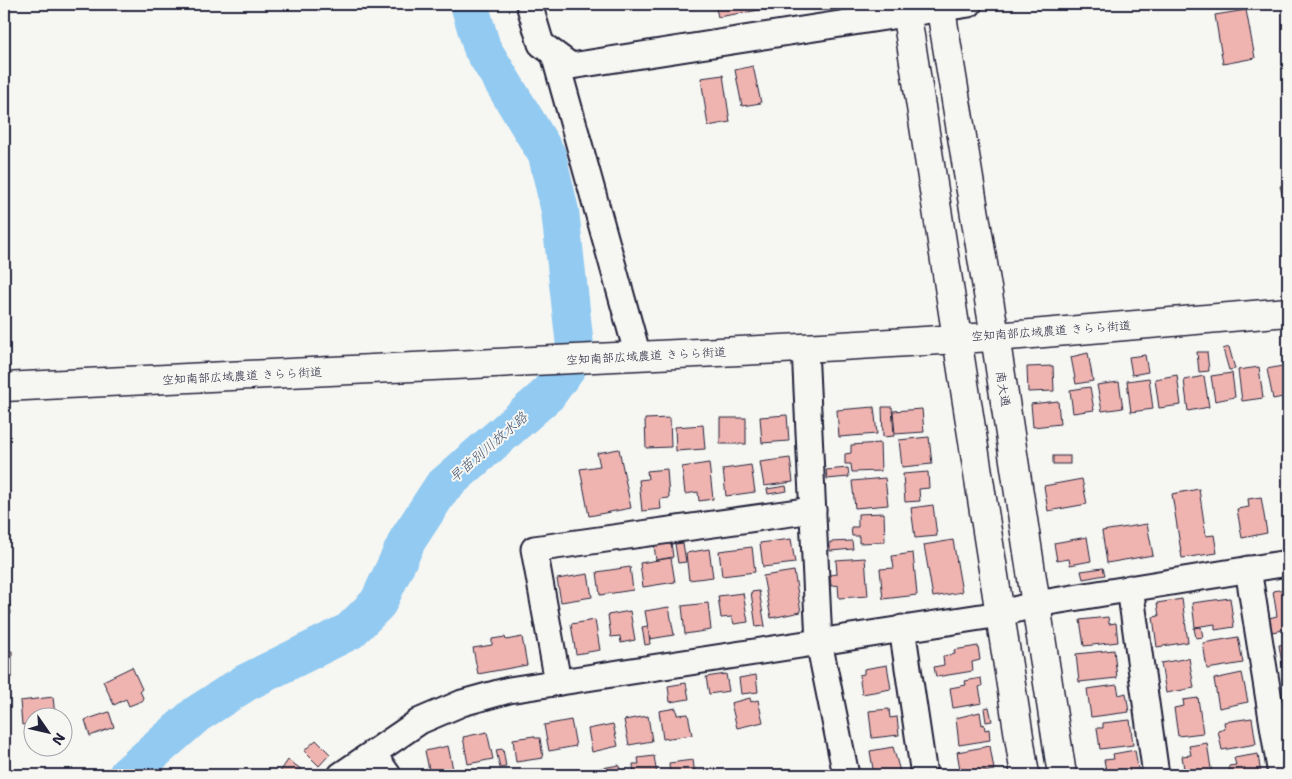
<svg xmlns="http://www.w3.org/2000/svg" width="1292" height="779" viewBox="0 0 1292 779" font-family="'Shantell Sans','Klee One',sans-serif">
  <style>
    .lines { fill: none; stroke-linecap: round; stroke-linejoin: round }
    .river { stroke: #92caf1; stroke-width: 38 }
    .building { fill: #f0b4b0; stroke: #22223b }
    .minor-casing { stroke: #22223b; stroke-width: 29 }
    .tertiary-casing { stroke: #22223b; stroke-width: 31 }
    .secondary-casing { stroke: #22223b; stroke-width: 31 }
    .minor { stroke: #f6f6f2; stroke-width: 25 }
    .tertiary { stroke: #f6f6f2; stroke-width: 28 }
    .secondary { stroke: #f6f6f2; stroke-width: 28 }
    .labels { text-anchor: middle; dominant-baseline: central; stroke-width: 4; stroke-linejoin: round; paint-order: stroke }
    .street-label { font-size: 12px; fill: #22223b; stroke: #f6f6f2 }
    .water-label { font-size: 14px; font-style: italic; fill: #445472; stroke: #f6f6f2 }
  </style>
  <rect width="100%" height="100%" fill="#f6f6f2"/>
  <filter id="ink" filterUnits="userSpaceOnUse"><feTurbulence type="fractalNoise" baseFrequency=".02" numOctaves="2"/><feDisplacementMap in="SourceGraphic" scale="10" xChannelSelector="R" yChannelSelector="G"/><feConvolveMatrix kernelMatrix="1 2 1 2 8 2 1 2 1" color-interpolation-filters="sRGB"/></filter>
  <g filter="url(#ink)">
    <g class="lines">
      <polyline class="river" points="127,775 197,714 245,683 350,631 378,603 408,539 442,487 547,395 576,355 560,211 547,155 482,48 469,4"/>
    </g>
    <g class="building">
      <polygon points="715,4 795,4 718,17"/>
      <polygon points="1246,10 1255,58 1223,64 1215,15"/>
      <polygon points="753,66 761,103 742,106 735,70"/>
      <polygon points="723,75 730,122 708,126 701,78"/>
      <polygon points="1288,184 1288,216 1280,186"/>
      <polygon points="1229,347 1235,369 1229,370 1223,349"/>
      <polygon points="1197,352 1207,352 1209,371 1199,372"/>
      <polygon points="1088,353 1093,381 1076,384 1071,357"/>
      <polygon points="1145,355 1148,372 1132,375 1129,357"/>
      <polygon points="1287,365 1288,396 1273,399 1267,369"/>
      <polygon points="1053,366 1054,391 1028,392 1027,367"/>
      <polygon points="1259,367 1263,398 1242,401 1238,370"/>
      <polygon points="1232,373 1235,397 1215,401 1211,376"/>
      <polygon points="1177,375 1181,405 1159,408 1155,379"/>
      <polygon points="1204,376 1209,407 1188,411 1184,380"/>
      <polygon points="1149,378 1153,409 1131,412 1127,381"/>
      <polygon points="1119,382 1123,408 1102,411 1097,385"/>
      <polygon points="1090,387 1094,410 1073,413 1070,390"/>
      <polygon points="1058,401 1060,424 1033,427 1031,404"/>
      <polygon points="874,407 877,434 839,437 837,410"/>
      <polygon points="882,407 892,407 894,436 883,437"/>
      <polygon points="922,409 924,432 895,434 893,411"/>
      <polygon points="787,415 789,441 762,443 760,417"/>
      <polygon points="670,418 671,447 646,448 645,419"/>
      <rect x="720" y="418" width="26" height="26"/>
      <polygon points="703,425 705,449 676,451 675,427"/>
      <polygon points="929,437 932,464 902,467 899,440"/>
      <polygon points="880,443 881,471 852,472 851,464 845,464 845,454 851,453 851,445"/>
      <polygon points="619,449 631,508 589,516 580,469 600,466 597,453"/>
      <rect x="1053" y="456" width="17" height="8"/>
      <polygon points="790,458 793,482 764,486 760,462"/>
      <polygon points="709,463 713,499 699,501 698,492 685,494 682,467"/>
      <polygon points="751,465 755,492 726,496 723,469"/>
      <polygon points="848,468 849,477 827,479 826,470"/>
      <polygon points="667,469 669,498 660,499 661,509 642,511 639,480 648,479 647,471"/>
      <polygon points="928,472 929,488 919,489 920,501 905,502 903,474"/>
      <polygon points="885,478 888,505 855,508 852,481"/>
      <polygon points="1082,479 1087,504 1048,511 1044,486"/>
      <polygon points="786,486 787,491 768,494 767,489"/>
      <polygon points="1199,489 1206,536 1214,535 1217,553 1182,558 1172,494"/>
      <polygon points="1261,497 1267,533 1242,538 1237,509 1249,507 1248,499"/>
      <polygon points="933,505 937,536 915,538 911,508"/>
      <polygon points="884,513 885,542 859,543 859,536 852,536 851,527 858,527 858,514"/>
      <polygon points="1147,524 1153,555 1107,563 1102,531"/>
      <polygon points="1087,537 1091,561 1070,565 1069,559 1057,561 1054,543"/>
      <polygon points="791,539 795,563 763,567 760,543"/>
      <polygon points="953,540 962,592 933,597 924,545"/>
      <polygon points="852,541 853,549 830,551 830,542"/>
      <polygon points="671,542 673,557 656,560 654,545"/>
      <polygon points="683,543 686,562 678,563 675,544"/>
      <polygon points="752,547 755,572 722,576 719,551"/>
      <polygon points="709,549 713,577 689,580 686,553"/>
      <polygon points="913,553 917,595 883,599 880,569 894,568 892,556"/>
      <polygon points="671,558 675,582 643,587 640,563"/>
      <polygon points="865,558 868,596 839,598 838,585 831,586 830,575 837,574 836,560"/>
      <polygon points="630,567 633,590 600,595 597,572"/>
      <polygon points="1103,568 1105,575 1083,579 1081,571"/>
      <polygon points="794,571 801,612 771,618 763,576"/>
      <polygon points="588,574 592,597 561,602 557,579"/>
      <polygon points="1285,589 1288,597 1288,629 1272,632 1269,618 1277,616 1273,591"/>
      <polygon points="759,591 765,626 756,627 751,592"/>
      <polygon points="743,593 748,622 734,624 732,617 721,618 718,596"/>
      <polygon points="4,594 8,594 11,614 4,615"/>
      <polygon points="1230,598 1234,627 1215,630 1215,624 1195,627 1192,603"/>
      <polygon points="1182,599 1188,642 1157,647 1153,617 1159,616 1157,603"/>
      <polygon points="708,603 711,630 685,634 682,606"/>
      <polygon points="669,607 674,635 650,639 645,611"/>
      <polygon points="630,611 635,640 621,643 620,636 611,637 608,615"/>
      <polygon points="1108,617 1109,624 1116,623 1118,642 1084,646 1080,620"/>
      <polygon points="595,620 600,650 576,654 571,624"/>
      <polygon points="648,626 650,644 645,645 642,627"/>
      <polygon points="1201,627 1203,637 1196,638 1194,628"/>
      <polygon points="505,637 506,640 522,637 527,665 478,674 473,648 492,645 492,639"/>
      <polygon points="1238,637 1243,663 1207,669 1203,643"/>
      <polygon points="1288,644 1288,676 1284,676 1279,645"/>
      <polygon points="978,646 980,660 972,662 973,671 936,677 934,667 944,665 943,656 955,654 954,650"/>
      <polygon points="1114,650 1117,678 1079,682 1076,654"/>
      <polygon points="4,651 12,651 12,677 4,676"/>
      <polygon points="1189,658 1194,688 1166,693 1161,663"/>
      <polygon points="887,665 891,689 862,694 859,675 864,674 864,669"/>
      <polygon points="132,667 142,689 140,691 144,700 129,706 126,699 114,705 103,681"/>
      <polygon points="1242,673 1248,702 1219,708 1214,679"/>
      <polygon points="726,674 729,691 709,694 706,677"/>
      <polygon points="756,675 758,692 741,694 739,678"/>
      <polygon points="981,678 982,686 979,687 982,703 953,708 950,688 966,685 965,681"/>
      <polygon points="686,683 689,699 670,702 668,686"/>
      <polygon points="1117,685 1119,695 1126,693 1129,712 1091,717 1087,689"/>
      <polygon points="53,697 55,716 32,716 32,723 22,725 20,701"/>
      <polygon points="750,698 751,702 758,700 763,722 737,728 731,703"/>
      <polygon points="1198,698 1203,733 1178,736 1174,708 1184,706 1183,700"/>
      <polygon points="989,707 992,721 986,722 984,708"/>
      <polygon points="676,708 677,715 688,714 692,735 663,739 659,711"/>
      <polygon points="889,709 890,718 897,717 899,735 872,738 869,711"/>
      <polygon points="109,712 114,727 90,736 85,720"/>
      <polygon points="980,712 982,725 984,724 985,730 989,729 990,740 959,745 956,718"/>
      <polygon points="648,716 652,741 629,745 624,720"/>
      <polygon points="1252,718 1256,744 1222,750 1218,731 1225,729 1224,722"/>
      <polygon points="571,720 576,746 549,751 544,725"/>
      <polygon points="1130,720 1133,745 1100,749 1097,728 1103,728 1103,723"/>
      <polygon points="613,724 618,746 592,752 588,729"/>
      <polygon points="487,732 493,759 468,764 463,737"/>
      <polygon points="534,736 535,738 540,738 543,758 516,762 513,739"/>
      <polygon points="316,740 330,754 319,766 304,751"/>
      <polygon points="1207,743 1212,775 1179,775 1178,770 1184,769 1182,756 1191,755 1189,746"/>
      <polygon points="448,746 453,769 430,774 425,751"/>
      <polygon points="990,746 994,770 961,775 957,752"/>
      <polygon points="893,747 901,775 874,775 870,751"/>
      <polygon points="503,749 506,767 500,768 496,750"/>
      <polygon points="1135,750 1139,775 1107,775 1104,760 1114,759 1113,754"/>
      <polygon points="1258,754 1261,775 1230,775 1229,766 1236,765 1234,758"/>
      <polygon points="654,756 657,775 634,775 633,764 639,764 638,758"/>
      <polygon points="288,760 301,769 297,775 278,775"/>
      <polygon points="693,760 695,775 670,775 669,763"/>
      <polygon points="619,765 620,775 597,775 596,769"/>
    </g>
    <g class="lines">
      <g class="minor-casing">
        <g id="minor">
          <polyline points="529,4 541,44 571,66 969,4"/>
          <polyline points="554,54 638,356"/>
          <polyline points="805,348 819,642 846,775"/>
          <polyline points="1248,569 1281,775"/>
          <polyline points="1130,588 1156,775"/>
          <polyline points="902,628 924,775"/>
          <polyline points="558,682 534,549 813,510"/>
          <polyline points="373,754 388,775"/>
          <polyline points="341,775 420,721 462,703 509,690 1000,614 1036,604 1288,563"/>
        </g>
      </g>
      <g class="tertiary-casing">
        <polyline id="tertiary" points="4,387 841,346 1008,336 1288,312"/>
      </g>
      <g class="secondary-casing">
        <g id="secondary">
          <polyline points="905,4 1025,775"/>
          <polyline points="940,4 995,336 1062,775"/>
        </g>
      </g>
      <use href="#minor" class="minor"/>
      <use href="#tertiary" class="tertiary"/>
      <use href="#secondary" class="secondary"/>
    </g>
  </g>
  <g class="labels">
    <g class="street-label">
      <text transform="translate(1051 331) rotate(-4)">空知南部広域農道 きらら街道</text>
      <text transform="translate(646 356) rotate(-3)">空知南部広域農道 きらら街道</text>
      <text transform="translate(242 376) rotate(-3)">空知南部広域農道 きらら街道</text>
      <text transform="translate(1003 389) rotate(81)">南大通</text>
    </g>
    <g class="water-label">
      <text transform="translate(488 447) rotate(-41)">早苗別川放水路</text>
    </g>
  </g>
  <rect width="1292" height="779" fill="none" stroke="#f6f6f2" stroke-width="20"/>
  <rect x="10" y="10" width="1272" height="759" fill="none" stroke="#22223b" stroke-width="2" filter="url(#ink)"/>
  <g transform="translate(48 732) rotate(124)"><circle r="24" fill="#f6f6f2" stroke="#a1a1a9"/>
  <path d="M0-4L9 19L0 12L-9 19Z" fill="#22223b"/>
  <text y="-8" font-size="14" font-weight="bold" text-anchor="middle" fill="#22223b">N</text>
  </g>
</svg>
